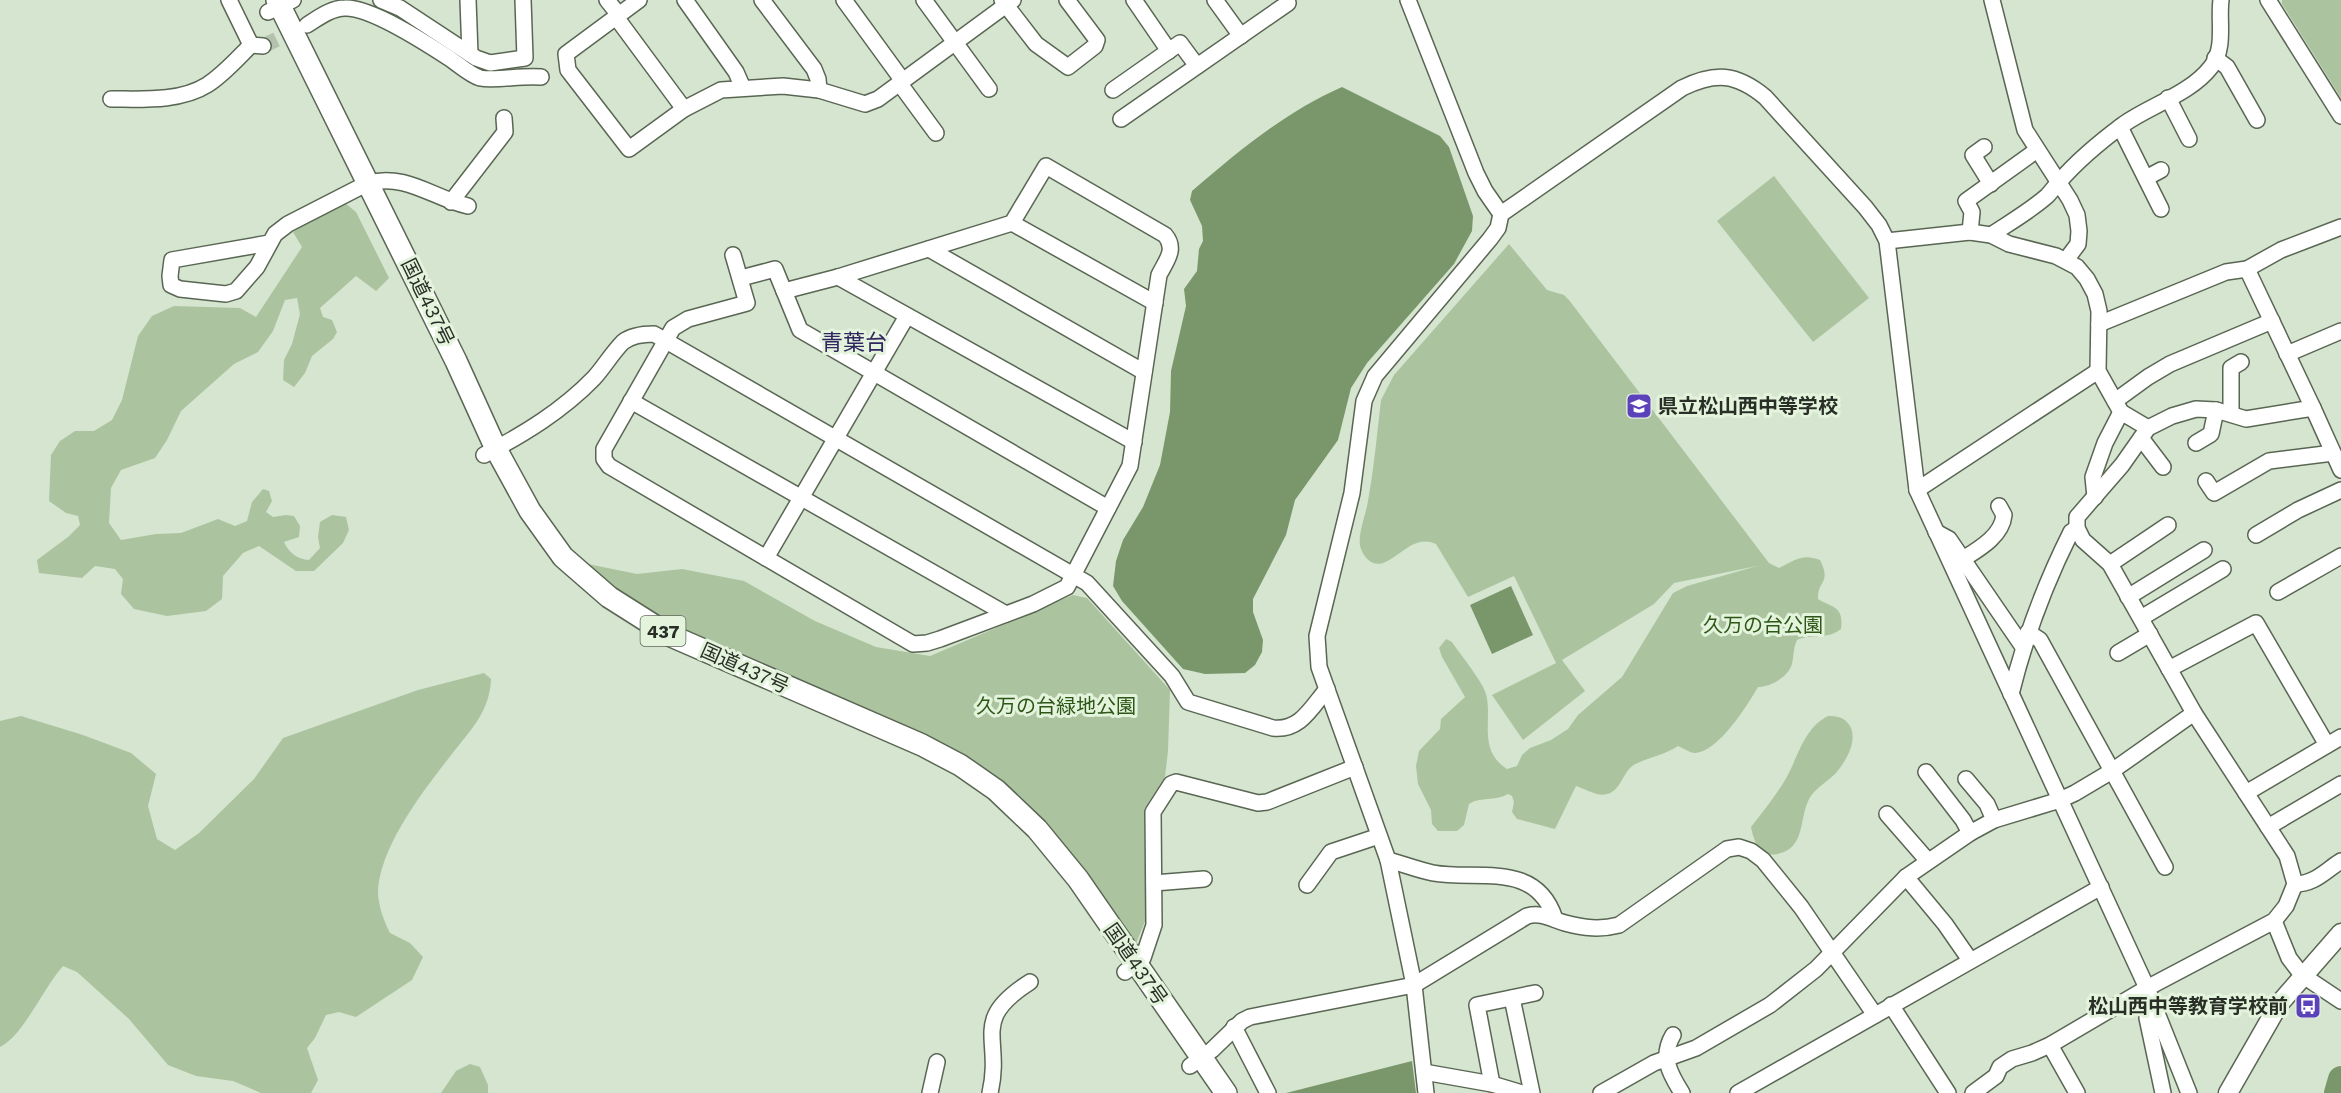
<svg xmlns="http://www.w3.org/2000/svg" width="2341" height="1093" viewBox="0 0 2341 1093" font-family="'Work Sans','Noto Sans JP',sans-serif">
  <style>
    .green { fill: #abc49f }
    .water { fill: #79976b }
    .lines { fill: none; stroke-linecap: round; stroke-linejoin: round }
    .river { stroke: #79976b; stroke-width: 26 }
    .minor-tunnel { stroke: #b3c1ad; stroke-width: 15; stroke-dasharray: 15 8; stroke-linecap: butt }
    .minor-casing { stroke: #596653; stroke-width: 18 }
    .major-casing { stroke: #596653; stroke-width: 21 }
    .highway-casing { stroke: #596653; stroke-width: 24 }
    .minor { stroke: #fff; stroke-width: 15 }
    .major { stroke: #fff; stroke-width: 18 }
    .highway { stroke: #fff; stroke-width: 21 }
    .labels { text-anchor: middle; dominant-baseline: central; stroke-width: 6; stroke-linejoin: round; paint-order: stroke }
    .shield { fill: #e3f3dc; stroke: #616a5d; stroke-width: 1.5 }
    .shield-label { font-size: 18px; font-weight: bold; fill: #292f26 }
    .street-label { font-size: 20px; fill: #292f26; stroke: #e3f3dc }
    .poi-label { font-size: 20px; font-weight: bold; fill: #292f26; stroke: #e3f3dc; text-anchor: start }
    .park-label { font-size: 20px; fill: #2e5617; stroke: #e3f3dc }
    .quarter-label { font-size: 22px; fill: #302560; stroke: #e3f3dc }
  </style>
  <rect width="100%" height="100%" fill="#d6e5cf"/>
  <g class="green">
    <polygon points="2282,0 2341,0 2341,98 2282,4"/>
    <polygon points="1774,176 1869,298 1813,342 1717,221"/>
    <path d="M 345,203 L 356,212 L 389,278 L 376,291 L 356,276 L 320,308 L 323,317 L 332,320 L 337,332 L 333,339 L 312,356 L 305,373 L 294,387 L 283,380 L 284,360 L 292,344 L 300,314 L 297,298 L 285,300 L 273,331 L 258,352 L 234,364 L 181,411 L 167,440 L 155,458 L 121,470 L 111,488 L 109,523 L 121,540 L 156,534 L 181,533 L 218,519 L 235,526 L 247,521 L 252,502 L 263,489 L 269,491 L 272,501 L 266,512 L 273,517 L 286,515 L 294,516 L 300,526 L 299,537 L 284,542 C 289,553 297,559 309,560 L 320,548 L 318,537 L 320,522 L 332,515 L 346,517 L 349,530 L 343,543 L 314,571 L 296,571 L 259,546 L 243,553 L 223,576 L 222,599 L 206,611 L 167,616 L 134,609 L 121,594 L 123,579 L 115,569 L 95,566 L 82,578 L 39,573 L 37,560 L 68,537 L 80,525 L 78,516 L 66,513 L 49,501 L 51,455 L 60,441 L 75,431 L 94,431 L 112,420 L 122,400 L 138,336 L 152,316 L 174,306 L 240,308 L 256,317 L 302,247 L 293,232 L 329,208 Z"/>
    <path d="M 1509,244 L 1547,290 L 1564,295 L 1569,300 L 1769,563 L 1779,568 C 1795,560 1802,553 1820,560 C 1832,584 1817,580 1818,599 C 1833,608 1844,606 1841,629 C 1828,640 1812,633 1797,640 C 1793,649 1794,655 1792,664 C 1789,676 1771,687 1758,687 C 1747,706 1718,752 1695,753 C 1690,753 1683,748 1678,746 C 1664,756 1640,759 1631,767 C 1623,774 1619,792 1607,794 C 1598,797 1585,789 1576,786 L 1555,829 L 1517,819 L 1512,812 L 1514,802 L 1512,796 L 1508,794 C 1494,802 1481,796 1469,804 L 1464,825 L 1457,831 L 1438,831 L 1432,824 L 1431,810 L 1418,784 L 1416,766 L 1419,751 L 1440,729 L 1441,719 L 1465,697 L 1442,657 L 1439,648 L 1446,639 L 1452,642 C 1460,654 1483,682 1486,694 C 1493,719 1477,750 1507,769 L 1517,766 L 1522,755 L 1530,748 L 1551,740 L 1568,729 L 1578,715 L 1622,677 L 1673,593 L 1687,586 L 1757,566 L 1674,583 L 1654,604 L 1562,660 L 1585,691 L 1523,740 L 1492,695 L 1556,663 L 1514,576 L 1468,597 L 1436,544 C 1415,534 1401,556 1383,563 C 1371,567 1363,556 1360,546 C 1358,533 1366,514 1368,501 C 1374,468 1377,434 1381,400 L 1394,375 Z"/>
    <polygon points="578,562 637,574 682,569 744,581 815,621 876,647 930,656 1073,595 1087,598 1170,690 1168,751 1165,777 1144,809 1146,919 1135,946 1057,836 1010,788 981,770 707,641 616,593"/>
    <path d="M 484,673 L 491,679 C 490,709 473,728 455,750 C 427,786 378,847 378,894 C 379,908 384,921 390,933 L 410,943 L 423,957 L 412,980 L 356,1017 L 339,1012 L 326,1015 L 315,1038 L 307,1048 L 318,1080 L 311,1093 L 261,1093 L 233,1081 L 196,1076 L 168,1065 L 129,1019 L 77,972 L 63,966 C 44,987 23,1036 0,1047 L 0,721 L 21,716 L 83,735 L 131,753 L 156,774 L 148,806 L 157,839 L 175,850 L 199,833 L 254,779 L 283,738 L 418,690 Z"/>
    <path d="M 1828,716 C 1839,716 1846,718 1851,728 C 1857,743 1845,763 1835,774 C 1827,782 1817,787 1811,796 C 1799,813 1806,843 1784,852 C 1777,854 1774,856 1767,853 C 1756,849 1753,837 1751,827 C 1762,813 1773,799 1782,785 C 1798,761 1801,730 1828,716 Z"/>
    <polygon points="470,1064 480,1067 488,1085 488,1093 441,1093 456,1071"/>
  </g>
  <g class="water">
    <path d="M 1342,87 L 1440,136 L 1449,147 L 1473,216 L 1472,231 L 1454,264 L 1367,363 L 1351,388 L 1338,440 L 1295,500 L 1286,535 L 1253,599 L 1253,612 L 1263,640 L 1262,652 L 1255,665 L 1245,673 L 1205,674 L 1183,669 L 1122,601 L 1113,586 L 1116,561 L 1123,540 L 1143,507 L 1160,465 L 1170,412 L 1171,371 L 1186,306 L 1184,289 L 1197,271 L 1199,249 L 1203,241 L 1202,226 L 1190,200 L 1192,191 C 1239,151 1285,112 1342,87 Z"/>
    <polygon points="1511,586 1533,635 1492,654 1470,605"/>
    <polygon points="1412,1061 1416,1093 1286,1093"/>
  </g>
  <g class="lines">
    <polyline class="river" points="2337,1093 2341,1079"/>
    <polyline class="minor-tunnel" points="263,46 301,28"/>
    <g class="minor-casing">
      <g id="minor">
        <polyline points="229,0 251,45 263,46"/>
        <polyline points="381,0 400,8 476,58 490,63 525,58 523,0"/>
        <polyline points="468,0 470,54"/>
        <polyline points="607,0 619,15"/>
        <polyline points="639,0 566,54 568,70 629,149 684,109 721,90 783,86 819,90 865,104 878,99 1013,0"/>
        <polyline points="685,0 736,72 743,88"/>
        <polyline points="762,0 814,69 818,79 819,90"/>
        <polyline points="844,0 903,81"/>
        <polyline points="924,0 989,89"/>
        <polyline points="1002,0 1036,44 1068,67 1095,46 1097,40 1067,0"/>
        <polyline points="1134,0 1169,51"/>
        <polyline points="1215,0 1241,36"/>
        <polyline points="1408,0 1476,173 1485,191 1501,214"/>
        <polyline points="1992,0 2025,130 2070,200 2077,215 2079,231 2078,244 2066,260"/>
        <polyline points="2268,0 2341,116"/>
        <polyline points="268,12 293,0"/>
        <polyline points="616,17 684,109"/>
        <path d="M 307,25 C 318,18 331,8 345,8 C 371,7 426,43 449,58 C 458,64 470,75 480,78 C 496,81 522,75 541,77"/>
        <polyline points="2215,58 2227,67 2257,120"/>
        <polyline points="900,84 936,133"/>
        <polyline points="1113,90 1180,43 1197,66"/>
        <polyline points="2168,98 2189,139"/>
        <path d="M 111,99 C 141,99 180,102 207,85 C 223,75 237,59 251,45"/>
        <polyline points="1121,119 1288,3 1286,0"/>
        <polyline points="2120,127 2161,209"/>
        <polyline points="1984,147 1973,155 1991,184"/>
        <polyline points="2146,178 2161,170"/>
        <polyline points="451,202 505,132 504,118"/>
        <polyline points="1012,223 1155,303"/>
        <polyline points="1970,232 1972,212 1966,201 2037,150"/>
        <path d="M 1991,235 C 2009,223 2030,211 2047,196 C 2051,192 2055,186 2059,182 C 2077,161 2101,141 2124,124 C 2151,105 2190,94 2211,67 C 2226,48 2218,21 2221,0"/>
        <polyline points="1887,241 1970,232 1991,235 2009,244 2056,256 2077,267 2087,279 2095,294 2099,311 2098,371 2121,412 2148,428"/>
        <path d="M 269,243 L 172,260 L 170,276 L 171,285 L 180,289 L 226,294 L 236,291 L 257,267 L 275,234 L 288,224 L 368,183 C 407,173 432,198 468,206"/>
        <polyline points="929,249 1144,372"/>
        <path d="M 733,255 L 747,303 L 688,319 L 673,328 L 604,449 L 604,459 L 609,466 L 913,644 L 927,643 L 940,639 L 1033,604 L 1067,587 L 1130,466 L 1159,275 C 1166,261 1177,249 1165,235 L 1046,166 L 1012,223 L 838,277 L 784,291 L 775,269 L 741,278"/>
        <polyline points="2247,269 2313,408"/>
        <polyline points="838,277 1134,442"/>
        <polyline points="784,291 800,330 1108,508"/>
        <polyline points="2099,324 2226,272 2247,269 2281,250 2341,227"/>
        <polyline points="2287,354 2341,331"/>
        <polyline points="631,401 1006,614"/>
        <polyline points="2115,401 2148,377 2170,364 2272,321"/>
        <polyline points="2231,414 2231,368 2241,362"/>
        <polyline points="2141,438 2163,467"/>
        <polyline points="2196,443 2211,434 2216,410"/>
        <path d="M 484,455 C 524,434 562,411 594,378 C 604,367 612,353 623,342 C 632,335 643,334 654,334 L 1087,583 L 1172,676 L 1188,702 L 1273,728 C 1300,731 1311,708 1327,689"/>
        <polyline points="2206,481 2214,493 2269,461 2333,453"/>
        <polyline points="1917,490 2098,371"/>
        <polyline points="2095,497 2093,477 2105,443 2121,412"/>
        <polyline points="1936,532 1949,539 2023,647"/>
        <polyline points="2256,535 2298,510 2341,490"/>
        <polyline points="766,558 907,316"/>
        <path d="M 1963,559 C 1979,549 2002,536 2004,515 L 1999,506"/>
        <polyline points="2110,564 2168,525"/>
        <polyline points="2278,592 2341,556"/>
        <polyline points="2128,597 2204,550"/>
        <polyline points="2141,618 2223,569"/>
        <polyline points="2028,632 2040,640 2165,867"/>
        <polyline points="2118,653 2150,634"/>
        <polyline points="2169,669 2256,623 2327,745"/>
        <path d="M 2011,694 C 2025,637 2045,584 2071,532 L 2077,528"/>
        <polyline points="1926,772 1963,820 1970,833"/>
        <polyline points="1966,779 1987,804 1994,820"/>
        <polyline points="2246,793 2341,737"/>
        <polyline points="1887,814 1928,861"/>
        <polyline points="2268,827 2341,784"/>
        <path d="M 1388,860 C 1403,864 1418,870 1433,873 C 1478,881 1536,860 1555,919"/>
        <polyline points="1906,877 1945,924 1970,960"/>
        <polyline points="1154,883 1204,879"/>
        <path d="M 2295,884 C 2315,884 2325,871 2341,861"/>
        <polyline points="1307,885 1331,852 1379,836"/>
        <polyline points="2274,921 2289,958 2302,975 2341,1001"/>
        <polyline points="1125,972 1143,958 1154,925 1153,812 1171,784 1176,782 1258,803 1267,802 1355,767"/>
        <polyline points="1512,998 1532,1093"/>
        <polyline points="1891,1005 1948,1093"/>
        <polyline points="2155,1009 2147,1018 2163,1093"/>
        <polyline points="1234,1027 1268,1093"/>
        <path d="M 1673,1035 C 1660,1057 1670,1074 1682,1093"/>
        <polyline points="2050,1045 2077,1093"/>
        <path d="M 1190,1066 L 1212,1050 L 1242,1021 L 1250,1017 L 1414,985 L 1527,916 C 1542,912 1551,919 1565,923 C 1584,928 1600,930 1619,925 L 1727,849 L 1739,847 L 1751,851 L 1763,860 L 1801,907 L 1875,1015"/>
        <polyline points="1424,1072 1492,1084 1522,1093"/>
        <polyline points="1492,1084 1477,1005 1535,993"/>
        <polyline points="930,1093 937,1062"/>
        <path d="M 990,1093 C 1003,1037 969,1021 1030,982"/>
        <path d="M 1426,1093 L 1414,985 L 1388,860 L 1319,667 L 1317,636 L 1352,493 L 1364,401 L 1375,376 L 1490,239 L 1498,228 L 1501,214 L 1682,88 C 1715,72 1736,73 1765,97 L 1865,207 L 1879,225 L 1887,241 L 1917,490 L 2147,988 L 2189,1093"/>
        <polyline points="1601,1093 1654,1063 1696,1048 1770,1005 1816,969 1906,877 1970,833 1994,820 2060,800 2075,793 2112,771 2194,713"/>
        <polyline points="1738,1093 2101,887"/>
        <polyline points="1973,1093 1996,1076 2000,1067 2012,1059 2032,1053 2050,1045 2147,988 2274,921 2286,906 2295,884 2287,856 2194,713 2110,564 2083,540 2077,528 2077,517 2122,465 2148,428 2172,416 2196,409 2216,410 2246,419 2313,408 2341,470"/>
      </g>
    </g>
    <g class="major-casing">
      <polyline id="major" points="2228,1093 2279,1004 2341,933"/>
    </g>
    <g class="highway-casing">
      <polyline id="highway" points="277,0 456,361 496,449 530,511 563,557 609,597 669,635 922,745 960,765 996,790 1037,829 1078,879 1226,1093"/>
    </g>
    <use href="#minor" class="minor"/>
    <use href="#major" class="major"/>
    <use href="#highway" class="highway"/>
  </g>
  <defs>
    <g id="school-square" transform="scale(1.35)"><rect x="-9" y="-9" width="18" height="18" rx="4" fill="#5c42ba" stroke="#e3f3dc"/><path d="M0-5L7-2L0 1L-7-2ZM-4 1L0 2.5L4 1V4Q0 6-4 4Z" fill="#fff"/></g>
    <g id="bus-square" transform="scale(1.35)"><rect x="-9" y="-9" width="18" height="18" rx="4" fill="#5c42ba" stroke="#e3f3dc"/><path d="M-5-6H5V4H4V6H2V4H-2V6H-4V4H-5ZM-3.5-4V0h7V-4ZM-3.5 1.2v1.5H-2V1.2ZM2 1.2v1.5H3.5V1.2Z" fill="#fff"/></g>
  </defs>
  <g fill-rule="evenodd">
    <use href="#school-square" x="1639" y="406"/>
    <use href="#bus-square" x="2308" y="1006"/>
  </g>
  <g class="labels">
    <rect class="shield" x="640.5" y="616" width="45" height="30" rx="4.5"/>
    <g class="shield-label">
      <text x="663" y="631">437</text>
    </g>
    <g class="street-label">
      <text transform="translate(428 302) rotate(64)">国道437号</text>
      <text transform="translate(745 668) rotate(24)">国道437号</text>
      <text transform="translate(1136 964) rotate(55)">国道437号</text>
    </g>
    <g class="poi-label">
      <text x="1658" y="406">県立松山西中等学校</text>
      <text x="2288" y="1006" text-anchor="end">松山西中等教育学校前</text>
    </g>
    <g class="park-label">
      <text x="1763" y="625">久万の台公園</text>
      <text x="1056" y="706">久万の台緑地公園</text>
    </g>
    <g class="quarter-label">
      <text x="854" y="342">青葉台</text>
    </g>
  </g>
</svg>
